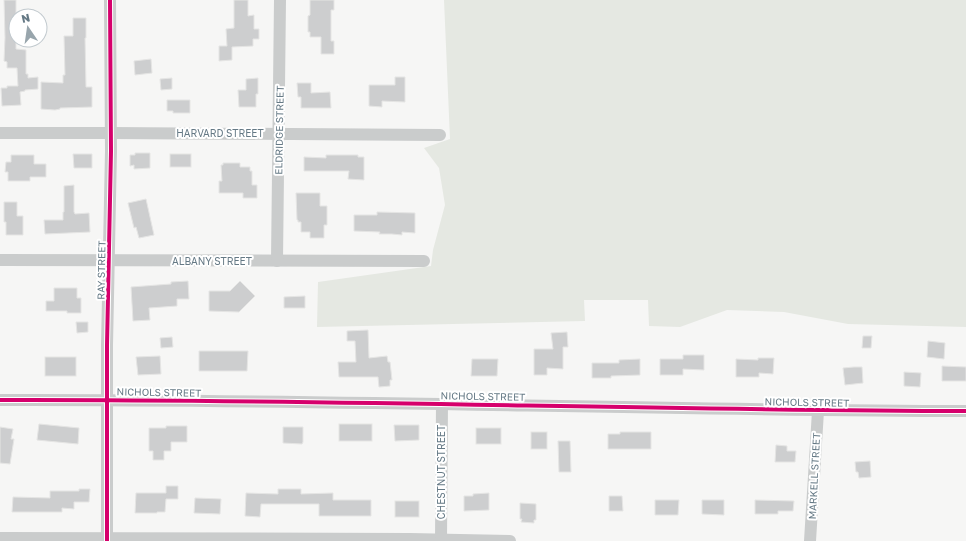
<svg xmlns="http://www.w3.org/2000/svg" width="966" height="541" viewBox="0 0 966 541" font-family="'Golos Text',sans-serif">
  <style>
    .green { fill: #e5e8e2 }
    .building { fill: #cdcecf; stroke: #e5e5e4 }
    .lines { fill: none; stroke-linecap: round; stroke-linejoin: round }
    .street { stroke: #cacccc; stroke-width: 12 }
    .cycleway-casing { stroke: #fff; stroke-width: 6 }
    .cycleway { stroke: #d6006c; stroke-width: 4 }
    .labels { text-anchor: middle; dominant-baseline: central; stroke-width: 4; stroke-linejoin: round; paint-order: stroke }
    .street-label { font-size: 10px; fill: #657985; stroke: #fff }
  </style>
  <rect width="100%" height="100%" fill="#f6f6f5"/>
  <polygon class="green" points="444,0 966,0 966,327 848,324 784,312 727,310 680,327 649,326 648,300 584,300 585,321 317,327 318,282 431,266 433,250 445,205 439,168 424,148 450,139"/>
  <g class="building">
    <polygon points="4,0 16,0 16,49 26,50 26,74 28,74 28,78 38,77 38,89 25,90 25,91 20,92 21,105 2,106 1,88 7,88 7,86 18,86 17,68 7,68 7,62 4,61 5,38"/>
    <polygon points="234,0 248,0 248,16 254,15 254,29 259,29 259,39 253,39 253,46 232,47 232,60 219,61 219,46 227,46 226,29 234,28"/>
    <polygon points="310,0 334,0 334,10 331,10 331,41 334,41 334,54 321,54 321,37 310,37 310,32 308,32 308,16 310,15"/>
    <polygon points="73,18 86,18 86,38 85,38 86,87 92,87 92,107 60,108 60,109 55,110 41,109 41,82 63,83 63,75 65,75 64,36 73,36"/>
    <polygon points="151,59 152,73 135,75 134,61"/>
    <polygon points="395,77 405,77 405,102 382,101 382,107 369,106 369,85 395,85"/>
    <polygon points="172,78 172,89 161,90 160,79"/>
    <polygon points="258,78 258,94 256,94 256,107 239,107 238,90 246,90 246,79"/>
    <polygon points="297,83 311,83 311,93 330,92 331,108 301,108 301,97 298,97"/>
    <polygon points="167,100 190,100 190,113 173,113 173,111 167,111"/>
    <polygon points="135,153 150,153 150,168 134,169 134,165 130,166 130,155 135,155"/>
    <polygon points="73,154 92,154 92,168 74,168"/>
    <rect x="170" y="154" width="21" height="13"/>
    <polygon points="11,155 34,155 34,164 46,164 46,177 30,177 30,181 8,181 8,172 5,172 6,162 11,162"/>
    <polygon points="326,155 358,155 358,157 364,157 364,180 348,179 349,171 304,171 304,157 326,158"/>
    <polygon points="223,163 240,163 240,167 250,167 250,171 252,171 252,185 257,185 257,198 243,198 243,193 219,193 219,181 222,181 221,165 223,165"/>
    <polygon points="74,185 74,212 75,214 89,213 90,232 45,234 44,220 63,220 63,212 64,212 64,186"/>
    <polygon points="296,193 320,193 320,206 327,206 327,225 324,225 324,238 310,238 310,232 301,232 301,222 298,222 298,220 297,220"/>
    <polygon points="146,199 154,235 139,238 136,227 134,228 128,203"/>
    <polygon points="4,202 17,202 17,216 23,216 23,235 6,235 6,222 4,222"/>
    <polygon points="377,212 415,213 415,233 402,232 402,235 392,234 379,234 380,232 354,231 354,215 377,215"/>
    <polygon points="188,281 189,299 177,299 177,306 149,308 150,320 133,321 131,287 171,284 171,282"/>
    <polygon points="240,281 255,296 239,312 209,311 209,291 230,291"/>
    <polygon points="54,288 77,288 77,298 81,298 81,313 67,313 67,311 46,311 46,301 54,301"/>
    <polygon points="305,296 305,308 284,308 284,297"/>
    <polygon points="76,322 88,322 88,332 77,333"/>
    <polygon points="368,330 369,358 387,356 388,362 390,362 392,380 390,380 390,386 379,387 378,377 339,377 338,362 356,362 355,341 347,341 347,331"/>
    <polygon points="567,332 568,347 563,347 563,369 547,368 547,375 534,375 534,349 553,349 551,333"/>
    <polygon points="863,336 872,336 871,348 862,348"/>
    <polygon points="172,337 173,347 161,348 160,338"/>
    <polygon points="928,341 945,343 944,359 927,357"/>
    <polygon points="199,351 248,351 247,371 199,371"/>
    <polygon points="683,355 704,355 704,370 683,369 683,375 660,375 660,359 683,359"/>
    <polygon points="160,356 161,374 138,375 136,357"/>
    <rect x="45" y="357" width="31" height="19"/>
    <polygon points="758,358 774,358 773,374 759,373 759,377 736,377 736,359 758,360"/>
    <polygon points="472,359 498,359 497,376 471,376"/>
    <polygon points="640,359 640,375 611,376 611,378 592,378 592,363 619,363 619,360"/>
    <polygon points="942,366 966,367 966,381 942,381"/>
    <polygon points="854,367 862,367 863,383 845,385 843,368"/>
    <polygon points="904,372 921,373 920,387 904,386"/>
    <polygon points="39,424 79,428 78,444 37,440"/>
    <rect x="339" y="424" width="33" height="17"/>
    <polygon points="394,425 419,425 419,440 395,441"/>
    <polygon points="166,426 187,426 187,442 171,442 171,451 164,451 164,460 153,460 153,451 149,451 149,428 166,428"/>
    <polygon points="0,427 13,429 11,439 14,439 10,464 0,463"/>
    <polygon points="283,427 303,427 303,442 302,444 283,443"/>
    <rect x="476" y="428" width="25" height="16"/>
    <rect x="531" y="432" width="16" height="17"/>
    <polygon points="620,432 651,432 651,449 608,449 608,434 620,434"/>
    <polygon points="558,441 570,441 571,472 559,472"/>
    <polygon points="776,445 787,446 787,451 796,451 795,462 775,462"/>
    <polygon points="870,461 871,477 859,478 858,472 856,472 855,462"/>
    <polygon points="166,486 178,486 178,499 166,499 165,512 157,512 157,513 135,513 136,493 166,493"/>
    <polygon points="79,489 90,489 89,502 74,502 74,509 62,508 62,512 12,512 13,497 50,498 50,491 79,491"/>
    <polygon points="278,489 301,489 301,494 333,493 333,500 371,500 371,516 319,516 319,504 261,504 260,517 245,516 246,493 278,494"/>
    <polygon points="489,493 489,510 464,511 464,496 473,496 473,494"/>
    <polygon points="609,496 622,496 623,511 609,511"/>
    <polygon points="195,498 221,499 220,514 194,513"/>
    <polygon points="655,500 679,500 678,515 655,515"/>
    <polygon points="702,500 724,500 724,515 702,514"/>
    <polygon points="755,500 794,501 793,511 778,511 778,514 755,514"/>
    <rect x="395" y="501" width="24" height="16"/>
    <polygon points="520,503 536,504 536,520 534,520 534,523 521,522 522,519 520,519"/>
  </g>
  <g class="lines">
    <g class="street">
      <polyline points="0,133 111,133 440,135"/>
      <polyline points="0,260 424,261"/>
      <polyline points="277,261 280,0"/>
      <path d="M 0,400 C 322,399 644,410 966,411"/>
      <polyline points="0,538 410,539 510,541"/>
      <polyline points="441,540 442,404"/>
      <polyline points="107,541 107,345 111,151 110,0"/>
      <polyline points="810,541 818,411"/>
    </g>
    <g class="cycleway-casing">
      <g id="cycleway">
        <path d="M 0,400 C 322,399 644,410 966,411"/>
        <polyline points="107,541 107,345 111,151 110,0"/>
      </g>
    </g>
    <use href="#cycleway" class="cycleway"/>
  </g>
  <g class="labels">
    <g class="street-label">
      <text transform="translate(279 130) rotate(-89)">ELDRIDGE STREET</text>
      <text x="220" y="133">HARVARD STREET</text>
      <text x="212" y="261">ALBANY STREET</text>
      <text transform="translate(101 270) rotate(-89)">RAY STREET</text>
      <text transform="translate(159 392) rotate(1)">NICHOLS STREET</text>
      <text transform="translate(483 396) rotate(1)">NICHOLS STREET</text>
      <text transform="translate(807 402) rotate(1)">NICHOLS STREET</text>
      <text transform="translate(441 472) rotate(-90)">CHESTNUT STREET</text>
      <text transform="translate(814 476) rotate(-87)">MARKELL STREET</text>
    </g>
  </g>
  <g transform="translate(28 28) rotate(347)"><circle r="19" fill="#ffffff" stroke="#c1c9ce"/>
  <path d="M0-3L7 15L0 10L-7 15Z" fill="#98a5ac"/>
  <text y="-6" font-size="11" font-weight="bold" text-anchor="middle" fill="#657985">N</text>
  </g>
</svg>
